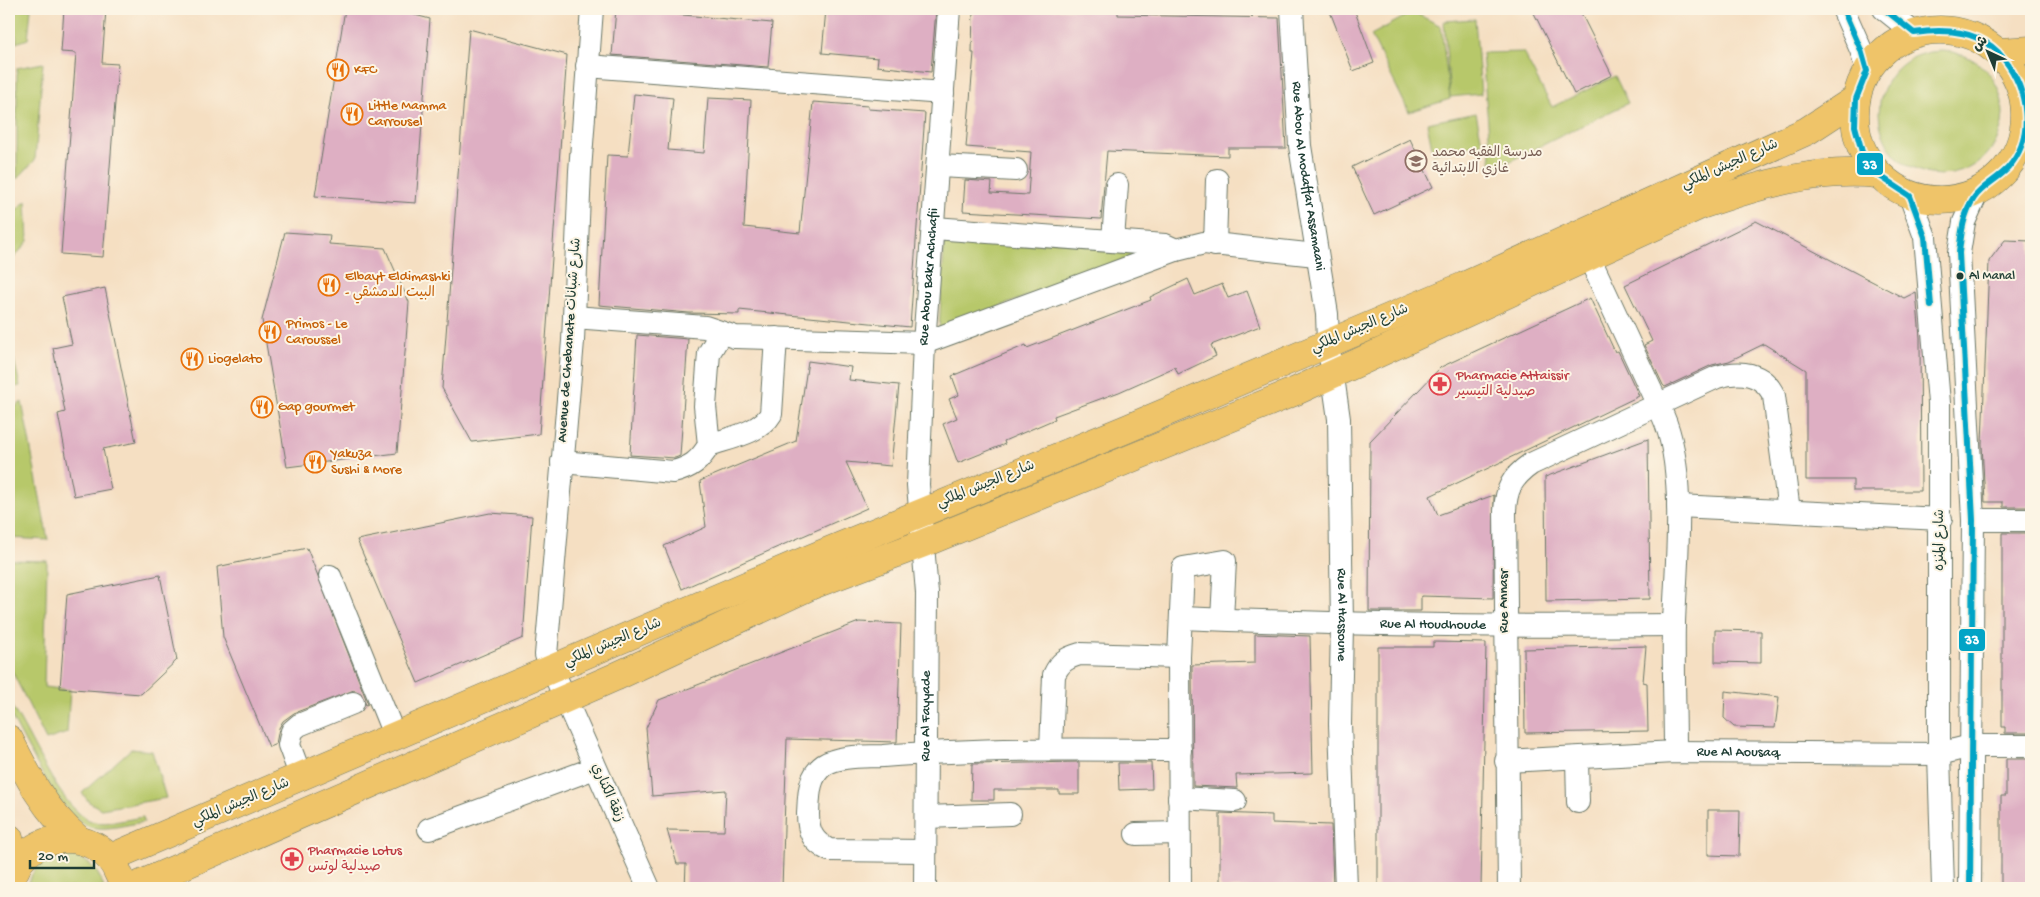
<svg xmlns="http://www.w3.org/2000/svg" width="2040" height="897" viewBox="0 0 2040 897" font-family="'Gochi Hand','Playpen Sans Arabic',sans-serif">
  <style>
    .green { fill: #b7c86b; stroke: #6b8250 }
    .building { fill: #deafc3 }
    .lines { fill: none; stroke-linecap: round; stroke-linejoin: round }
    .minor-casing { stroke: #6a7666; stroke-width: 24 }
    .major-casing { stroke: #6a7666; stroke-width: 29 }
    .minor { stroke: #fff; stroke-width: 22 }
    .major { stroke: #efc469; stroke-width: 28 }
    .bus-1-casing { stroke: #fcf5e5; stroke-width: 10 }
    .bus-1 { stroke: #02a4c6; stroke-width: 6 }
    .bus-dot { fill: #1f3d34; stroke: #fcf5e5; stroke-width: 2 }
    .labels { text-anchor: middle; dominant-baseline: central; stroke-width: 4; stroke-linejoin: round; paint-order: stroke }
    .bus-label { font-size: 13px; fill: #1f3d34; stroke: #fcf5e5; text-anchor: start }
    .food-label { font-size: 14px; fill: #c56008; stroke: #fcf5e5; text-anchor: start }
    .education-label { font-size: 14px; fill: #785e54; stroke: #fcf5e5; text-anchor: start }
    .street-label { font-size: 14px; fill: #1f3d34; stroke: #fcf5e5 }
    .health-label { font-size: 14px; fill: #be3a42; stroke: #fcf5e5; text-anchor: start }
    .line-badge { stroke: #fcf5e5; stroke-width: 2 }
    .badge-label { font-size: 14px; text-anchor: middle; font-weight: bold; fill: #fff }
  </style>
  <rect width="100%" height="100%" fill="#fcf5e5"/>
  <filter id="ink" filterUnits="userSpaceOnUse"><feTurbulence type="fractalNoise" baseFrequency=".02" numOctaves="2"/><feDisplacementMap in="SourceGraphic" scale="10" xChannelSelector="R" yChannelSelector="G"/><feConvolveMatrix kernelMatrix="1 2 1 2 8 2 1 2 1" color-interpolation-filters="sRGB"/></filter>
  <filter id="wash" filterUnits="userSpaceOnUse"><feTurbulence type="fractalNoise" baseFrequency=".0096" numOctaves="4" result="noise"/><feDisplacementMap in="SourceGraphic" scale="20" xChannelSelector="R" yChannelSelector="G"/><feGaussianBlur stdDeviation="1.12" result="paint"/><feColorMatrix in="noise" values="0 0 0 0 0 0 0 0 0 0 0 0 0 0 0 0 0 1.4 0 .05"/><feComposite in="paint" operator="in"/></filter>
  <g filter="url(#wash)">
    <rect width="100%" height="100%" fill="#f5dfc2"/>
    <g class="green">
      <polygon points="9,9 31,9 28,39 16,43 17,37 9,28"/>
      <polygon points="1413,12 1441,26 1450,99 1409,112 1371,35"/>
      <polygon points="1475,19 1481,94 1450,97 1444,21"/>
      <circle cx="1941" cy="113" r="62"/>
      <polygon points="1523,52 1552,107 1615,76 1628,103 1492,170 1482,53"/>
      <polygon points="43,63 35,160 17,179 17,68"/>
      <polygon points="1476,113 1482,143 1433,153 1427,123"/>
      <polygon points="26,201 28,241 9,264 9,217"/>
      <polygon points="945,233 1156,247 939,330"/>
      <polygon points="9,338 20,386 9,388"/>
      <polygon points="22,402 48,540 9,538 9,411"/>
      <polygon points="9,560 47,561 44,687 70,690 67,733 46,740 9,665"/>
      <path d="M 9,703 C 30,730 60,813 94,822 C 108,825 128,819 143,817 L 144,822 C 128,824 106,831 90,827 C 61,819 24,739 9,712 Z"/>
      <polygon points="131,749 152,751 166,798 101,809 89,802 82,793"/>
      <path d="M 57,855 C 81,854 97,864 104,888 L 27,888 C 30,871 41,862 57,855 Z"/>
    </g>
    <g id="blocks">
      <g class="building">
        <polygon points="64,9 106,9 102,63 118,64 103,257 61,254 76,53 61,52"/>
        <polygon points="345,9 396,10 430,19 416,203 315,196"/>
        <polygon points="616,9 772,23 768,67 612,55"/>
        <polygon points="826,9 936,9 931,72 877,66 878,58 822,53"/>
        <polygon points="973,9 1118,10 1118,15 1279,18 1286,148 1228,148 1228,156 1107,151 1101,219 963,211 965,180 992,182 991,193 1028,195 1031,152 966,147 974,53 972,53"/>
        <polygon points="1329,9 1354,9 1374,63 1353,71"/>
        <polygon points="1532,9 1579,9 1612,75 1574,94"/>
        <polygon points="469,29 567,55 539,434 472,442 442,388"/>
        <polygon points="634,94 673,98 668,150 704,153 708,98 751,100 744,227 800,233 813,102 868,106 868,109 925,113 910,327 739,310 739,314 689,313 599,305 607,155 628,156"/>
        <polygon points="1410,139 1433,187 1374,215 1352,167"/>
        <polygon points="1756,221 1904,298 1916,292 1920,338 1921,491 1853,491 1853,480 1806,480 1806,370 1764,344 1729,361 1712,365 1665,387 1663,385 1644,345 1652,341 1625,285"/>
        <polygon points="285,232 330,235 329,244 385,248 409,302 397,453 287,467 262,320"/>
        <polygon points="2005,240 2031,241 2031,507 2003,507 2003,502 1985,502 1982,444 1989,261"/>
        <polygon points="1188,279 1195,295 1222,284 1228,298 1247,291 1260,326 1211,345 1216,356 1178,374 1175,367 1119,392 1054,416 1055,419 1004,441 1005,444 958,463 943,424 957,418 949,399 959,395 952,376 1026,345 1027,348 1151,300 1150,297"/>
        <polygon points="105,288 136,442 103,449 111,489 74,496 58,414 65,412 53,348 72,344 62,297"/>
        <polygon points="1590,298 1615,352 1618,351 1639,396 1430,496 1438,515 1494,495 1493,598 1421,596 1421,611 1369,611 1370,441 1441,367"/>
        <polygon points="637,335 688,339 680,456 675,458 630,455"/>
        <polygon points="808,361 851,367 849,380 899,385 891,466 846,462 867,508 682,589 664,546 706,527 700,481 796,441"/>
        <polygon points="1648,439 1650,599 1546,601 1545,477"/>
        <polygon points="490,513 532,516 523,638 418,683 357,540"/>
        <polygon points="2002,533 2031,533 2031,733 2005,733 2005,727 2002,727"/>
        <polygon points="307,548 368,704 366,705 361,693 354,690 294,713 283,721 279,728 276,744 269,747 223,637 217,567"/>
        <polygon points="160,575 177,660 141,694 60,688 67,594"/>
        <polygon points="859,622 901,624 897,742 787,739 782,888 685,888 686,864 677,864 667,830 724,831 726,790 652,796 646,728 659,700"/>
        <polygon points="1715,630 1761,631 1761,663 1715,662"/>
        <polygon points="1255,634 1310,636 1313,773 1236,775 1237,788 1193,786 1192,665 1255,663"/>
        <polygon points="1433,642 1486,643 1481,888 1378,888 1378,647 1433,647"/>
        <polygon points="1646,646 1643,682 1647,683 1648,731 1525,733 1524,649"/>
        <polygon points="1725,691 1779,697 1775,728 1734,727 1724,718"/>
        <polygon points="2006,759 2031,759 2031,888 2001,888 2001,796 2006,796"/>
        <polygon points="1079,762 1079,794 1059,794 1059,790 994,790 994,800 971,800 972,764"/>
        <polygon points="1118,763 1151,763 1152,789 1119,790"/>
        <polygon points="1708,810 1740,810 1739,856 1708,855"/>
        <polygon points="1220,813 1272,815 1272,823 1331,825 1333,888 1220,888"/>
      </g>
    </g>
  </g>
  <g filter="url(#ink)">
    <use href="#blocks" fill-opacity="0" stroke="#6a7666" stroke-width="1"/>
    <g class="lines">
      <g class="minor-casing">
        <g id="minor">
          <polyline points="592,9 580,171 573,341 546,655 649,888"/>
          <path id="s1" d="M 1292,9 L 1300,146 L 1327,314 L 1328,342 L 1339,419 L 1342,625 L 1340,724 L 1346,888"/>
          <polyline points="1843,9 1861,50 1867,71"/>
          <polyline points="1884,9 1914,33"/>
          <polyline points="587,66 943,93"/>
          <polyline points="939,166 1016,170"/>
          <polyline points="1910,196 1925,237 1939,403 1939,754 1943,888"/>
          <polyline points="934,228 1165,245 1176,250 1204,243 1316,255"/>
          <polyline points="1113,240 1117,185"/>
          <polyline points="1215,245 1217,180"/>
          <path d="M 1589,257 L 1663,416 C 1687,470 1676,563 1674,623 C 1673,666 1675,709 1675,752"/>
          <polyline points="574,317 705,327 735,337 924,343 1176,250"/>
          <path d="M 721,333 L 709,353 L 705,406 L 709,445 C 729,438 760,433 771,414 L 776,338"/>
          <path d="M 562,462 L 673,472 C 690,468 700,461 709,445"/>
          <polyline points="1678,506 1941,519"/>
          <polyline points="1973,520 2031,520"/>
          <polyline points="330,576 395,737"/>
          <path id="s2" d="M 1181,618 C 1345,625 1509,627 1674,625"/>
          <path d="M 1051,749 L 1054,675 C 1060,662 1066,658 1080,654 L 1179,657"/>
          <polyline points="1577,759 1578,802"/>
          <path id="s3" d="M 1506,761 L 1675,752 L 1939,754 L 1971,746 L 2031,746"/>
          <polyline points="301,777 289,745 292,731 299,725 353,703"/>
          <polyline points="1179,798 1235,801"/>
          <polyline points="926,817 1010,814"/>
          <polyline points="429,829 595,768"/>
          <polyline points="1136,834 1179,833"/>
          <path d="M 925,851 L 829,850 C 813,842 808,832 808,814 C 809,797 808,776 824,765 C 839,755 865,757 883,756 C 982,748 1081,749 1180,750"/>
          <path id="s4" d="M 925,888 L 927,593 L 918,485 L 924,343 L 949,9"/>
          <polyline points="1180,888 1179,657 1183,568 1225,561 1222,619"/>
          <path d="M 1509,888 L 1505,511 C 1506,489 1512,477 1531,464 L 1717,377 C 1740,370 1763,372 1774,396 L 1789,511"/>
          <polyline points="1970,888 1973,520 1959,253 1964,222 1977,193"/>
        </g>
      </g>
      <g class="major-casing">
        <g id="major">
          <circle cx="1940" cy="115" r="85"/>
          <polyline points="2000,52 2031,50"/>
          <path d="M 9,739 C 28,777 45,811 78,839"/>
          <polyline points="9,838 16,869"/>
          <polyline points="110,858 792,566 1124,430 1464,286 1807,131 1856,99"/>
          <path d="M 10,888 C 16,830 99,821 119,875"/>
          <path d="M 132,888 L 615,677 L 810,586 L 924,543 L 1296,391 L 1701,205 C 1759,185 1815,168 1877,174"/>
        </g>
      </g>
      <use href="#minor" class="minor"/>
      <use href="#major" class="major"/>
      <g class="bus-1-casing">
        <g id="bus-1">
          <polyline points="1843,9 1861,50 1867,71 1856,99 1855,126 1862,152 1877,174 1910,196 1925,237 1931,306"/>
          <path d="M 1884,9 L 1914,33 C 1947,28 1982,30 2004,59 C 2028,90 2036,136 2008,168 C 1998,179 1982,186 1974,198 C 1963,214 1961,235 1959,253 L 1973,520 L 1970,888"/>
        </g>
      </g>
      <use href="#bus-1" class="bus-1"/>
    </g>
  </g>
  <defs>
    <g id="restaurant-ring" transform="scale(1.125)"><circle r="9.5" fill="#fcf5e5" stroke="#e8710a" stroke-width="1.5"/><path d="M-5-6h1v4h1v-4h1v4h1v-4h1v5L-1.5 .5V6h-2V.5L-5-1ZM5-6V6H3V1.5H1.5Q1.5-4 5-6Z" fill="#e8710a"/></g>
    <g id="school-ring" transform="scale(1.125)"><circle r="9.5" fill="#fcf5e5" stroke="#8d6e63" stroke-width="1.5"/><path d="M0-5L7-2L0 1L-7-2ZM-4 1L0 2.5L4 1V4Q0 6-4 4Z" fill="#8d6e63"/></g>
    <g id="pharmacy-ring" transform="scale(1.125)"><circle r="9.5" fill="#fcf5e5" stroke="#e0444e" stroke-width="1.5"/><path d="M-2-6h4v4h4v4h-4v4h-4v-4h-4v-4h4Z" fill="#e0444e"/></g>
  </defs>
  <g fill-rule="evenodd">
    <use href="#restaurant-ring" x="338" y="70"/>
    <use href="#restaurant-ring" x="352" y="114"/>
    <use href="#school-ring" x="1416" y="161"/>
    <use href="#restaurant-ring" x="329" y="285"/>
    <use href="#restaurant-ring" x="270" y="332"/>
    <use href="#restaurant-ring" x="192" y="359"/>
    <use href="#pharmacy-ring" x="1440" y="384"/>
    <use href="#restaurant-ring" x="262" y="407"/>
    <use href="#restaurant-ring" x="315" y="462"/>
    <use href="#pharmacy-ring" x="292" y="859"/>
  </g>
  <circle class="bus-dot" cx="1960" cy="276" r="4.5"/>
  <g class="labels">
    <g class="bus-label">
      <text x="1969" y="276">Al Manal</text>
    </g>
    <g class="food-label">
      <text x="354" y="70">KFC</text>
      <text x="368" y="106">Little Mamma<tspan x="368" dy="16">Carrousel</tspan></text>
      <text x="345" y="277">Elbayt Eldimashki<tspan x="345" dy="16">- البيت الدمشقي</tspan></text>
      <text x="286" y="324">Primos - Le<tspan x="286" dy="16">Caroussel</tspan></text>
      <text x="208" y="359">Liogelato</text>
      <text x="278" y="407">Gap gourmet</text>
      <text x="331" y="454">Yakuza<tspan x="331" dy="16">Sushi &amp; More</tspan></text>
    </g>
    <g class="education-label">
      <text x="1432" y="153">مدرسة الفقيه محمد<tspan x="1432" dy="16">غازي الابتدائية</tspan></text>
    </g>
    <g class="street-label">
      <text transform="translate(1730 165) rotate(-24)">شارع الجيش الملكي</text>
      <text stroke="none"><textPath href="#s1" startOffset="168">Rue Abou Al Modaffar Assamaani</textPath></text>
      <text stroke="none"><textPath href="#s4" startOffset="612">Rue Abou Bakr Achchafii</textPath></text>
      <text transform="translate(1360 329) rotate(-23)">شارع الجيش الملكي</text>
      <text transform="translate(570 340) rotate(-86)">Avenue de Chebanate شارع شبانات</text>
      <text transform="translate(986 485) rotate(-22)">شارع الجيش الملكي</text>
      <text transform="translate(1940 540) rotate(-90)">شارع المنزه</text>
      <text transform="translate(1504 601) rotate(-90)">Rue Annasr</text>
      <text stroke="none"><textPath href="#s1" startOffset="609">Rue Al Hassoune</textPath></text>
      <text stroke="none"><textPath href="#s2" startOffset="252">Rue Al Houdhoude</textPath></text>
      <text transform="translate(613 643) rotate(-23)">شارع الجيش الملكي</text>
      <text stroke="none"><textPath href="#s4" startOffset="172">Rue Al Fayyade</textPath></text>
      <text stroke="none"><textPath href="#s3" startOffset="232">Rue Al Aousaq</textPath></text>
      <text transform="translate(607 793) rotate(66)">زنقة الكناري</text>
      <text transform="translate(241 803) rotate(-23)">شارع الجيش الملكي</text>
    </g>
    <g class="health-label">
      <text x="1456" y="376">Pharmacie Attaissir<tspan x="1456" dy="16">صيدلية التيسير</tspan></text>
      <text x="308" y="851">Pharmacie Lotus<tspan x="308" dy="16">صيدلية لوتس</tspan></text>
    </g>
  </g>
  <g class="line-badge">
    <rect x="1856" y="152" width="28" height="24" rx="5" fill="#02a4c6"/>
    <rect x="1958" y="628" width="28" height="24" rx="5" fill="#02a4c6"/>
  </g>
  <g class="badge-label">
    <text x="1870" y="169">33</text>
    <text x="1972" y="644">33</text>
  </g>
  <rect width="2040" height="897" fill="none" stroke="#fcf5e5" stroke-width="30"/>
  <g transform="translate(1988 52) rotate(316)" stroke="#fcf5e5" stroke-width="4" paint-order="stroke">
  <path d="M0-4L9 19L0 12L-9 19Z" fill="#1f3d34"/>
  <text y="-8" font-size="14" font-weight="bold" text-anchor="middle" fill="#1f3d34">ش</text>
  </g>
  <path d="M30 860v8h64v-8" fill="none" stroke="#1f3d34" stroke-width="2.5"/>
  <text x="38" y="860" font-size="15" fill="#1f3d34" stroke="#fcf5e5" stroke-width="4" paint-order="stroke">20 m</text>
</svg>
